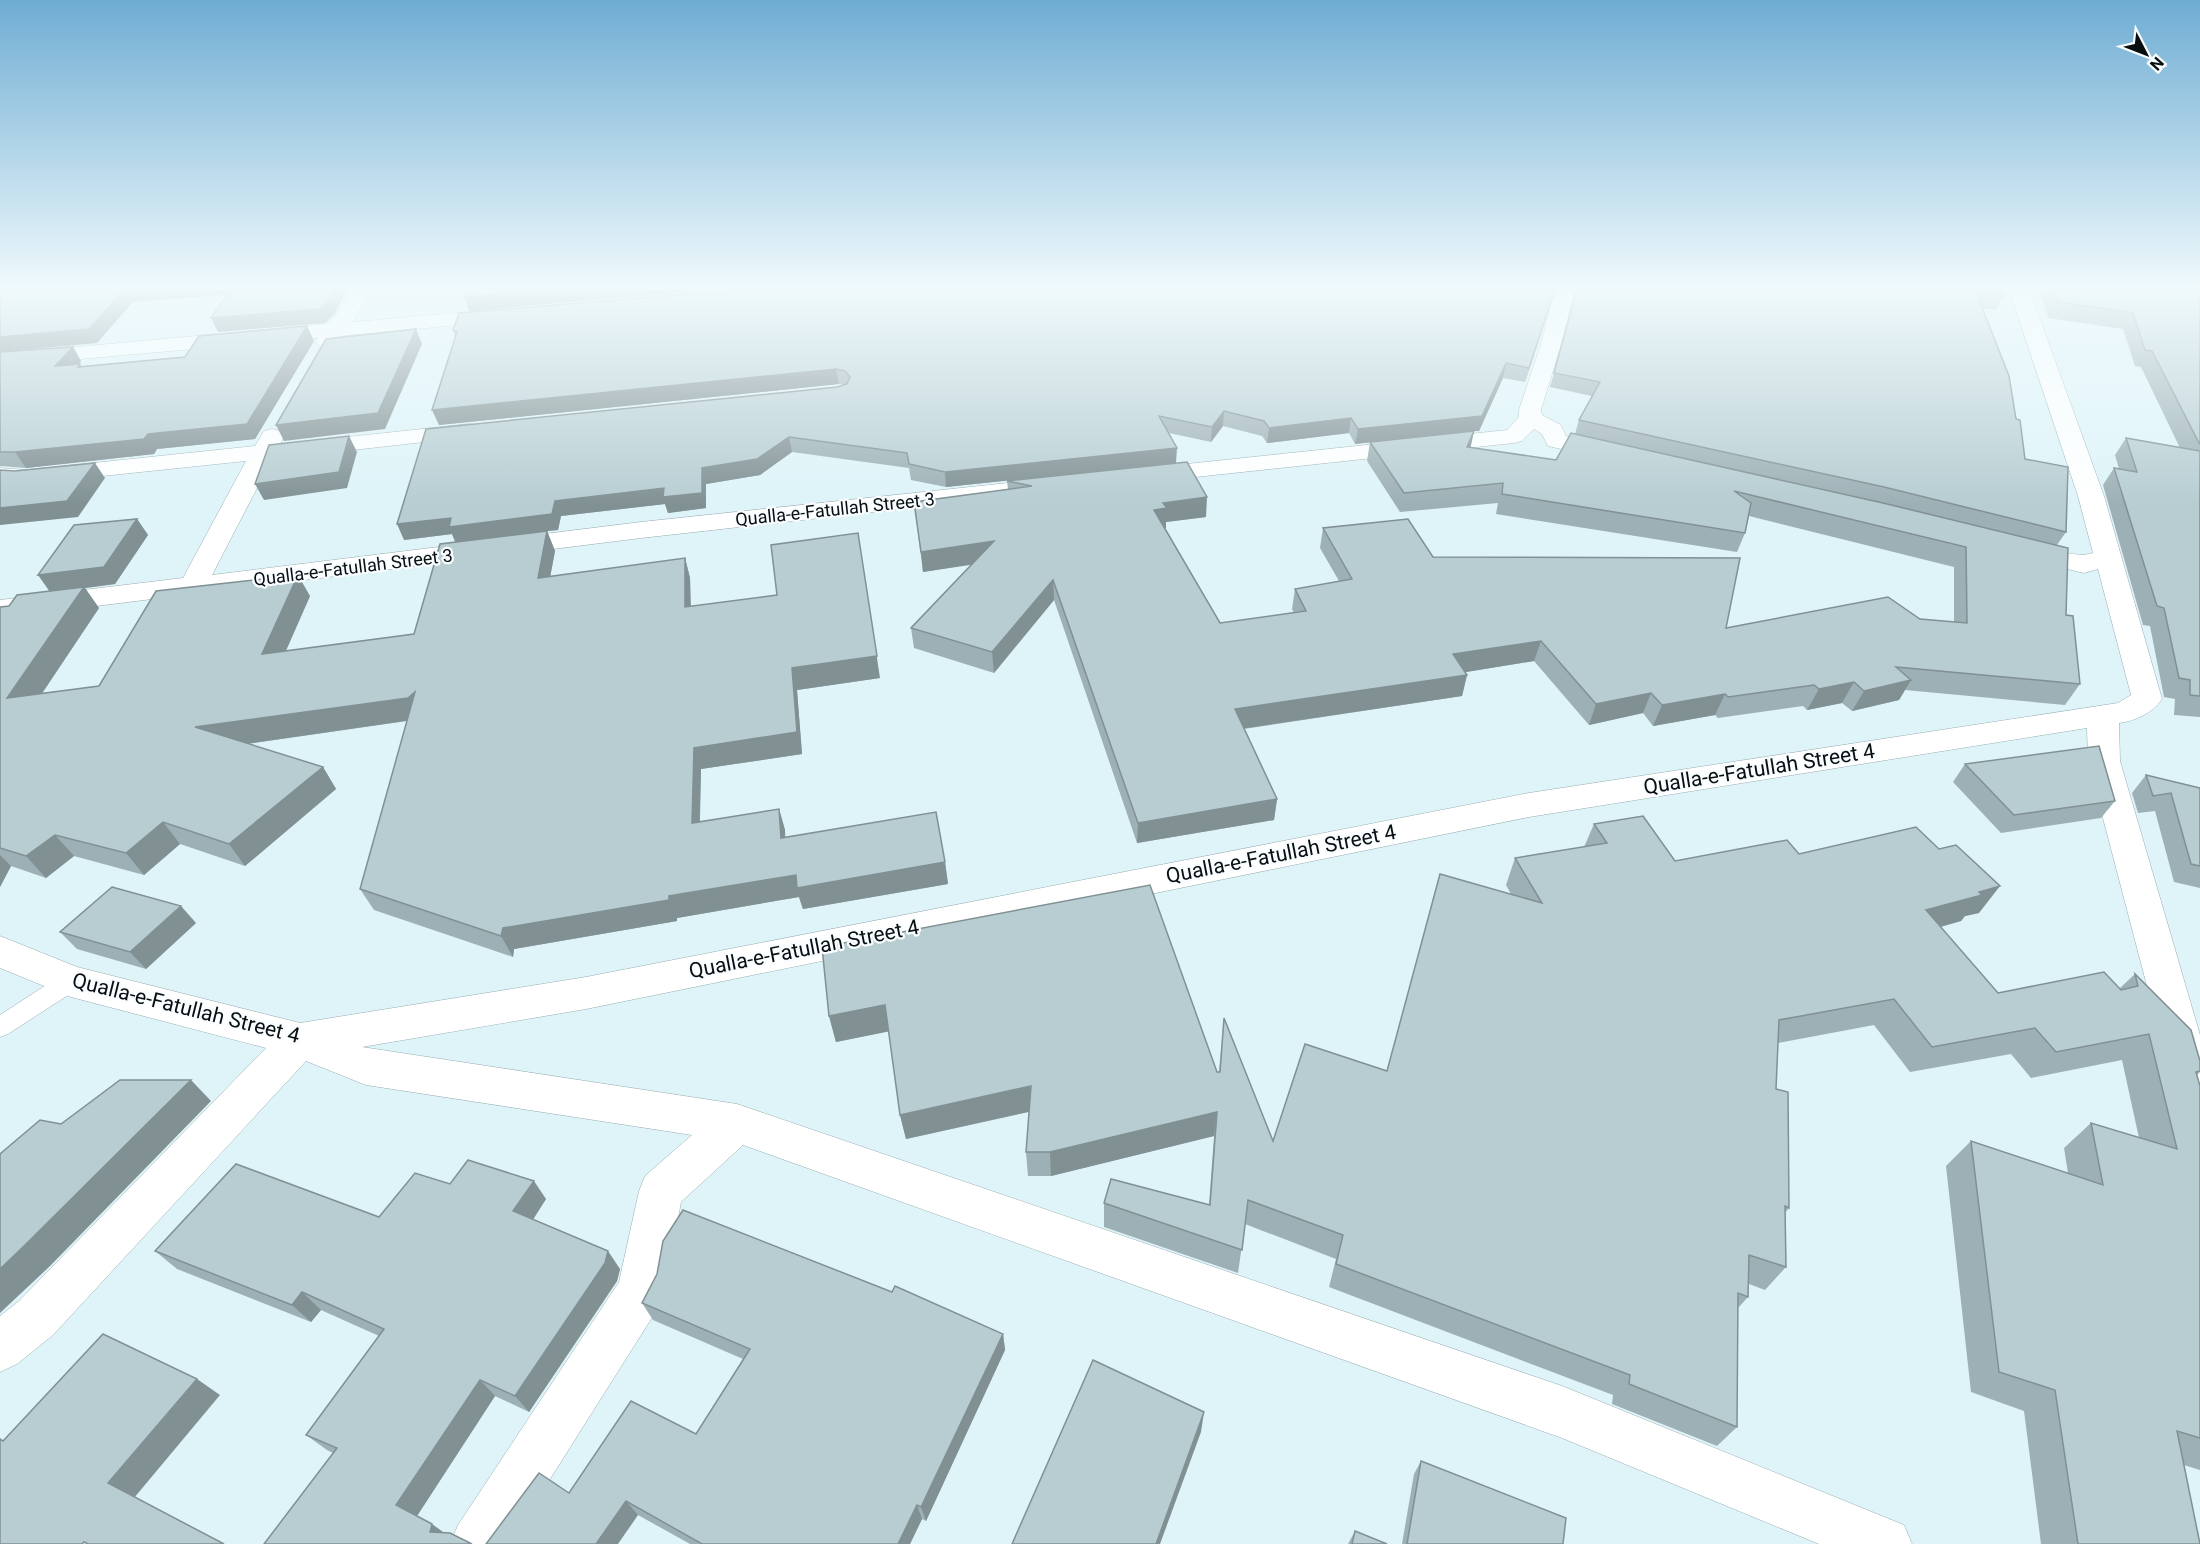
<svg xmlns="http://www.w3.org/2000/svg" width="2200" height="1544" viewBox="0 0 2200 1544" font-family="Roboto,sans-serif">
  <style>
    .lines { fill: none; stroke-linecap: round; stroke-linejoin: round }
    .lane-casing { stroke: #98adb2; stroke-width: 1 }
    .street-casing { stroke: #98adb2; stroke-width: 1 }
    .lane { fill: #fff; fill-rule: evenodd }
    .street { fill: #fff; fill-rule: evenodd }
    .wall { fill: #9db0b5; fill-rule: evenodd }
    .shaded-wall { fill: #809093 }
    .building { fill: #b7cdd2; stroke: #809093; stroke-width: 1.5 }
    .labels { text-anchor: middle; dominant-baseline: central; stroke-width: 4.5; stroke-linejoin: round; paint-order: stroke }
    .far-street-label { font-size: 18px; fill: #080f11; stroke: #f9fdff }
    .street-label { font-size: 21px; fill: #080f11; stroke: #f9fdff }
  </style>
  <rect width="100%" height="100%" fill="#def4f9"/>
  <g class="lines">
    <g class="lane-casing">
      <polygon id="lane" points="71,972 79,974 83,981 79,988 8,1034 0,1037 0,1015 63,974"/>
    </g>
    <g class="street-casing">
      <g id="street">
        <polygon points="351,289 370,289 353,322 501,309 508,311 511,315 508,319 501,321 340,336 333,346 326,348 319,346 316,342 318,338 0,366 0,354 327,324 337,315"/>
        <polygon points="1555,289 1575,289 1561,344 1541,410 1542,415 1561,425 1566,436 1618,448 1622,453 1618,458 1610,460 1548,446 1542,434 1534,429 1522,441 1514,443 1149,482 1140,480 1137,475 1140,470 1149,468 1507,430 1519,417 1519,410 1541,344"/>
        <path d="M 2009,289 L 2029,289 L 2104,496 L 2162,699 C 2153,713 2135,721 2119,723 L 2120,761 L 2200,1035 L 2200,1127 L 2185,1121 L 2179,1108 L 2088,761 L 2087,728 L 1529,817 L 586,1009 L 362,1047 L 737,1104 L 1562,1386 L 1904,1525 L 1912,1544 L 1819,1544 L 1562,1438 L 743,1145 L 681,1202 L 665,1291 L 658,1308 L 509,1544 L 450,1544 L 458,1525 L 619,1282 L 639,1191 L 645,1176 L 692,1135 L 366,1085 L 306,1061 L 53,1335 L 17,1364 L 0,1372 L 0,1316 L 19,1301 L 266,1048 L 71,997 L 0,968 L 0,936 L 77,967 L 300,1023 L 586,977 L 1529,793 L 2118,703 L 2131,695 L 2098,569 L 2084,573 L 2017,557 L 2013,551 L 2017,545 C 2042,539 2068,561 2093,553 L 2078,496 Z"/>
        <polygon points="470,424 478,426 482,431 478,436 272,459 212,575 641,522 1017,482 1026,484 1029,489 1026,494 1017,496 641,538 0,618 0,600 183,578 246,461 26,484 0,482 0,468 26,470 255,446 264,431 272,429 280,431 284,436 280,444"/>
      </g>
    </g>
    <use href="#lane" class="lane"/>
    <use href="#street" class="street"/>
  </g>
  <g class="wall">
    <path d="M 1555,289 L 1525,382 L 1503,378 L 1479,431 L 1474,431 L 1470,448 L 1556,460 L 1575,434 L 1579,420 L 1592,396 L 1550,387 L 1577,290 L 1577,289 L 2003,289 L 2004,296 L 1996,310 L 1982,308 L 2016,419 L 2025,459 L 2066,532 L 2057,545 L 2066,615 L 2080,684 L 2065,705 L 1905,690 L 1899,700 L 1852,711 L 1842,703 L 1807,710 L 1803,706 L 1718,718 L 1715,715 L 1653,726 L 1643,713 L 1589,725 L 1534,661 L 1465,672 L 1467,675 L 1462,696 L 1244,729 L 1277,799 L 1274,820 L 1137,843 L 1054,600 L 994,673 L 914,648 L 911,628 L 972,564 L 923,572 L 914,502 L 1008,489 L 1007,481 L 1078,473 L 946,487 L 911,480 L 909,468 L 792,452 L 760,475 L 706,484 L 706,508 L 668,513 L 665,504 L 561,516 L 558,530 L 547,531 L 555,551 L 550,577 L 685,558 L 690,578 L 691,606 L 880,678 L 797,690 L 802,754 L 701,769 L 700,822 L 779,809 L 785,830 L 785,837 L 945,862 L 948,884 L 803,909 L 799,897 L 677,918 L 677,921 L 514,949 L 513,957 L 374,910 L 360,889 L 407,721 L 247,744 L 323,767 L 336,789 L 245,866 L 180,844 L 144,875 L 74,856 L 46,878 L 11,866 L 0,887 L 0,607 L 9,606 L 50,591 L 137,519 L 148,535 L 115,584 L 85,588 L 99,608 L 42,693 L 99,686 L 310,596 L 286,651 L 414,634 L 455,542 L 452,534 L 404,540 L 844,385 L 839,384 L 439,425 L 455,337 L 453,330 ZM 1223,426 L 1262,436 L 1267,443 L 1349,433 L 1355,444 L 1370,442 L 1367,461 L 1400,512 L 1498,503 L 1496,514 L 1737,552 L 1745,533 L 1749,516 L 1954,567 L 1954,622 L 1920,619 L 1726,628 L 1433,557 L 1323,528 L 1320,548 L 1339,581 L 1295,589 L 1292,609 L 1294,613 L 1220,623 L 1165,528 L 1166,528 L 1166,522 L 1206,517 L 1176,463 L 1169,433 L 1211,442 Z"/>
    <polygon points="2040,289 2200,289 2200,717 2174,715 2175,699 2164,697 2150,626 2143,625 2103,485 2114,468 2119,469 2115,455 2126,438 2180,448 2141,367 2135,366 2123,329 2048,318"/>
    <polygon points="314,341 255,439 157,449 154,454 26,468 0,466 0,352 73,347 81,361 79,364 82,366 185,357"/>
    <polygon points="1965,764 2115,801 2101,818 2001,833 1953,782"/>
    <polygon points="2146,775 2200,788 2200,888 2174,882 2155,811 2138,813 2132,793"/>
    <polygon points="1594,824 1675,861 1799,854 1979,913 1965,916 1961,921 1941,927 1998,993 2120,988 2135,974 2200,1061 2200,1072 2197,1075 2200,1086 2200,1470 2184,1465 2200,1544 2041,1544 2024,1411 1971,1392 1946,1166 1971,1141 2068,1173 2064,1148 2091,1123 2139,1138 2122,1060 2031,1078 2011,1054 1910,1072 1874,1025 1778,1043 1776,1089 1789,1208 1785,1213 1786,1267 1765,1290 1749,1284 1748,1297 1738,1308 1737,1427 1717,1446 1612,1404 1613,1395 1329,1287 1336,1259 1245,1224 1238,1273 1104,1227 1104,1203 1209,1205 1214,1136 1051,1176 1028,1176 1026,1152 1029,1112 906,1139 900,1115 889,1031 836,1042 829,1016 1217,1072 1219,1072 1224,1018 1273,1141 1387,1071 1440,874 1511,894 1506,885 1515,858 1584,847"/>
    <polygon points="196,923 146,969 77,949 60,932"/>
    <polygon points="450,1184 546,1199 533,1219 620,1269 617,1281 529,1412 495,1396 417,1516 444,1533 264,1544 333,1453 327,1450 306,1435 379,1336 321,1310 311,1322 177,1269 155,1251 379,1217"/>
    <polygon points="892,1292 1003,1334 1005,1350 926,1521 922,1519 910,1544 690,1544 638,1515 569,1493 696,1434 743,1359 653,1320 642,1303"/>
    <polygon points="1421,1461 1563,1544 1402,1544 1414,1474"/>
    <polygon points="1355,1531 1387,1544 1348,1544"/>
  </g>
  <g class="shaded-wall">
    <polygon points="125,289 242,289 244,293 133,302 97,343 0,352 0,337"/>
    <polygon points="335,289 347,289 335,314 325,323 218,332 211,318"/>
    <polygon points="559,289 722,289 469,311 464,297"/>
    <polygon points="1555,289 1525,382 1529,368"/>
    <polygon points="307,326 314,341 255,439 157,449 154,454 26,468 15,452 148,434"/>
    <polygon points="416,329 422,344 385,429 284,441 276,425"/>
    <polygon points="73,347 81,361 64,381 55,366"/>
    <polygon points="1506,363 1503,378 1479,431 1474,431 1470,450 1467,447 1474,431 1355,444 1358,429"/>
    <polygon points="836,369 839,384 439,425 432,410"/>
    <polygon points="1224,411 1223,426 1211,442 1212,427"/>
    <polygon points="1351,418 1349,433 1267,443 1269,428"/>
    <polygon points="349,436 357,452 347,488 264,500 255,484"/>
    <polygon points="789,437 792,452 760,475 706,484 706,508 668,513 665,504 561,516 558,530 547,531 555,551 546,599 456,543 452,534 404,540 397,524 555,501 702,468"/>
    <polygon points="1177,448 1176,463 946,487 945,472"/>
    <polygon points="95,463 105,478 78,517 0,525 0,508"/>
    <polygon points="1207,497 1206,517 1166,522 1166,528 1153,530 1154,510 1163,503"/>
    <polygon points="137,519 148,535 115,584 85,588 99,608 25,719 7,698 50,592 38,575"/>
    <polygon points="858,533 880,678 797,690 802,754 701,769 699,844 692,823 694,748 792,668"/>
    <polygon points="994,541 996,561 923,572 921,552"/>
    <polygon points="685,558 690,578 691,628 685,607"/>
    <polygon points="298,575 310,596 275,675 262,654"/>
    <polygon points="1053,580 1054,600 994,673 992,652"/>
    <polygon points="1541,641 1534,661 1448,675 1453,654"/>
    <polygon points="1467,675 1462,696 1233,730 1235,709"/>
    <polygon points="1911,680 1899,700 1852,711 1864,691"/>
    <polygon points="1854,682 1842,703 1807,710 1819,689"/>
    <polygon points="415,692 419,719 210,749 195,727"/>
    <polygon points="1651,693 1643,713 1589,725 1596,704"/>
    <polygon points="1725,694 1715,715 1653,726 1662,705"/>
    <polygon points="323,767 336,789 245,866 229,844"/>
    <polygon points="1277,799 1274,820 1137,843 1138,823"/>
    <polygon points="779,809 785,830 786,859 781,838"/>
    <polygon points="163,822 180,844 144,875 126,853"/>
    <polygon points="55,835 74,856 46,878 26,856"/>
    <polygon points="0,855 11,866 0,887"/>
    <polygon points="945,862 948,884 803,909 799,897 677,918 677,921 514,949 513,957 501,936 503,928 669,896 796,875"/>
    <polygon points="2000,886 1979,913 1965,916 1961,921 1906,936 1926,910 1979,892"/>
    <polygon points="181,906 196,923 146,969 130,952"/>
    <polygon points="885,1005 891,1031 836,1042 829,1016"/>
    <polygon points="191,1080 211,1101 50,1266 0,1313 0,1269"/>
    <polygon points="1031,1086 1032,1111 906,1139 900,1115"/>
    <polygon points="1217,1112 1214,1136 1051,1176 1050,1152"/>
    <polygon points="534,1181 546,1199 527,1229 513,1211"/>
    <polygon points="608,1251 620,1269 617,1281 529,1412 515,1396"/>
    <polygon points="302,1292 321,1310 311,1322 292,1305"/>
    <polygon points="1003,1334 1005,1350 926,1521 921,1507"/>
    <polygon points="197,1379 220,1395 134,1498 108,1483"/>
    <polygon points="480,1380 495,1396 415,1519 396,1505"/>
    <polygon points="1204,1412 1201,1432 1160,1544 1156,1544"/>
    <polygon points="626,1501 638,1515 618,1544 596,1544"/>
    <polygon points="917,1505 922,1519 910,1544 898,1544"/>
    <polygon points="432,1524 450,1537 430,1532"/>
  </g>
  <g class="building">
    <polygon points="0,289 125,289 89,329 0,337"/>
    <polygon points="231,289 335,289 329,300 319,309 211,318"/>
    <polygon points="467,289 559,289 464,297"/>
    <polygon points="746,289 1555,289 1529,368 1506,363 1482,416 1358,429 1351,418 1269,428 1264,421 1224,411 1212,427 1159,416 1177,448 945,472 909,464 907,453 789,437 757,459 702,468 702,493 663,497 664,488 555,501 552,514 449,527 451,518 397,524 426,429 837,387 847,384 850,377 845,371 836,369 432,410 457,332 453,330 459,313"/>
    <polygon points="1577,289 2003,289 2004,296 1976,292 2009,376 2016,419 2020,420 2025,459 2068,467 2066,532 1884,487 1579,420 1600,382 1554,373"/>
    <polygon points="2053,289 2200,289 2200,445 2152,351 2145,350 2133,313 2057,302"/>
    <polygon points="307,326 247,424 148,434 144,439 15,452 0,452 0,352 73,347 55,366 80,364 78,367 185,357 199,336"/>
    <polygon points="416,329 378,413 276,425 326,339"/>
    <polygon points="1474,431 1467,447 1556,460 1571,433 1883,503 2068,548 2066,615 2073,616 2080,684 1896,667 1911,680 1864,691 1854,682 1819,689 1814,685 1728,697 1725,694 1662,705 1651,693 1596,704 1541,641 1453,654 1467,675 1235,709 1277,799 1138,823 1053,580 992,652 911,628 994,541 921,552 914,502 1032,486 1007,481 1187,462 1207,497 1163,503 1167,508 1154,510 1220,623 1306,611 1295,589 1352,579 1323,528 1408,519 1433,557 1740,558 1726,628 1888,597 1920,619 1967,623 1966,547 1734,491 1751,503 1745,533 1502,494 1503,483 1404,493 1370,442"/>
    <polygon points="349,436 339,472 255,484 269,445"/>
    <polygon points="2126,438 2200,451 2200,696 2190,695 2190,680 2179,678 2164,608 2157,606 2114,468 2137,472"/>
    <polygon points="95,463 67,501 0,508 0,470 15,471"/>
    <polygon points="137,519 104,567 38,575 74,525"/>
    <polygon points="547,531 538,578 685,558 685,607 777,595 771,545 858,533 877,656 792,668 797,732 694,748 692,823 779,809 781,838 936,812 945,862 797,888 796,875 669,896 669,900 503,928 501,936 360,889 415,692 408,698 195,727 323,767 229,844 163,822 126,853 55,835 26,856 0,848 0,607 9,606 17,595 84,587 7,698 99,686 156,591 298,575 262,654 414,634 440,544"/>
    <polygon points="2099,746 2115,801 2014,815 1965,764"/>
    <polygon points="2146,775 2200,788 2200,866 2191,864 2171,793 2153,796"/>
    <polygon points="1643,816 1675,861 1787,840 1799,854 1916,827 1939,849 1956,845 2000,886 1979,892 1982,895 1926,910 1998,993 2104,972 2121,990 2138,986 2135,974 2191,1030 2200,1061 2200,1071 2196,1072 2200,1086 2200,1438 2177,1431 2200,1544 2078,1544 2055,1390 1999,1372 1971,1141 2103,1185 2091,1123 2177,1149 2149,1034 2056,1052 2035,1028 1932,1047 1894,999 1779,1020 1776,1089 1788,1092 1789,1208 1785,1206 1786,1267 1749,1255 1748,1297 1738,1293 1737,1427 1629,1384 1630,1375 1336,1264 1343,1235 1248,1200 1242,1250 1104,1203 1111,1179 1210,1205 1217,1112 1050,1152 1026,1152 1031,1086 900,1115 885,1005 829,1016 822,947 1150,885 1217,1072 1220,1072 1224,1018 1273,1141 1305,1044 1387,1071 1440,874 1542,903 1515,858 1607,843 1594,824"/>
    <polygon points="112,887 181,906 130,952 60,932"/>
    <polygon points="120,1080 191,1080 23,1247 0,1269 0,1154 40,1120 61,1124"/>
    <polygon points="468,1160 534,1181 513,1211 608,1251 605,1263 515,1396 480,1380 396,1505 432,1524 430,1532 450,1533 472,1544 264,1544 337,1448 306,1435 384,1329 302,1292 292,1305 155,1251 236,1164 379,1217 415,1173 450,1184"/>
    <polygon points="683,1210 892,1292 895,1286 1003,1334 921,1507 917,1505 898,1544 702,1544 626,1501 596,1544 486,1544 539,1473 569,1493 631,1401 696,1434 750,1349 642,1303 657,1274 663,1241"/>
    <polygon points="103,1334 197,1379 108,1483 224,1544 88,1544 84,1542 82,1544 0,1544 0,1439 3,1441"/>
    <polygon points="1093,1360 1204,1412 1156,1544 1012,1544"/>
    <polygon points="1421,1461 1566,1518 1563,1544 1407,1544"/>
    <polygon points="1355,1531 1387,1544 1352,1544"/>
  </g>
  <linearGradient id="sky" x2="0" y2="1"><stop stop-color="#6fadd3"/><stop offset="0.57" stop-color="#f0fafc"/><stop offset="1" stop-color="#f0fafc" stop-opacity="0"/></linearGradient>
  <rect width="2200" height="505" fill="url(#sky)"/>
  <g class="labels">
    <g class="far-street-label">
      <text transform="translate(835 509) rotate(-6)">Qualla-e-Fatullah Street 3</text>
      <text transform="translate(353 567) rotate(-7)">Qualla-e-Fatullah Street 3</text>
    </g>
    <g class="street-label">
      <text transform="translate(1759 769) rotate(-9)">Qualla-e-Fatullah Street 4</text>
      <text transform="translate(1281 854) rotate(-11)">Qualla-e-Fatullah Street 4</text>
      <text transform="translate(804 949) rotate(-11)">Qualla-e-Fatullah Street 4</text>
      <text transform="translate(186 1008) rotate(14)">Qualla-e-Fatullah Street 4</text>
    </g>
  </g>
  <g transform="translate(2146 54) rotate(132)" stroke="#f9fdff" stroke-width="4.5" paint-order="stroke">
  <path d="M0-4.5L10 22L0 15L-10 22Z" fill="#080f11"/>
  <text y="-9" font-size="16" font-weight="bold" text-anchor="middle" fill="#080f11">N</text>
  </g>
</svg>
